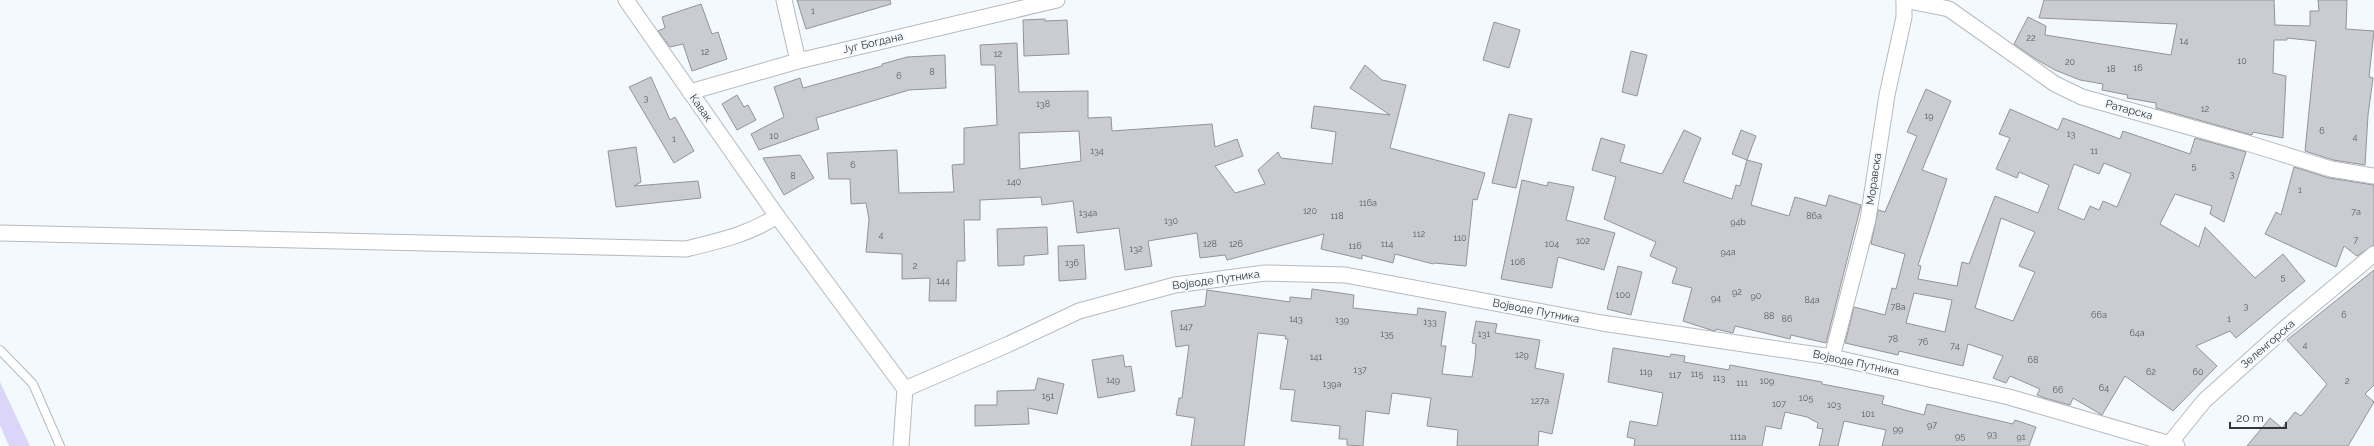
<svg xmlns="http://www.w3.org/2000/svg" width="2374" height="446" viewBox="0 0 2374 446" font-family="Raleway,sans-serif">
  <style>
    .green { fill: #dbd5fa }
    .building { fill: #caccd1; stroke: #929498; fill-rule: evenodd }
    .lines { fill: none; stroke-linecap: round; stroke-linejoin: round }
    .lane-casing { stroke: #b6babe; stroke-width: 10 }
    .street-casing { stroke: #b6babe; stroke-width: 17 }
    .lane { stroke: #fff; stroke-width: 8 }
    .street { stroke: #fff; stroke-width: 15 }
    .labels { text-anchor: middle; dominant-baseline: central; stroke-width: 4; stroke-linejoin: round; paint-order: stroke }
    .number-label { font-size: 9px; fill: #5a5c5e }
    .street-label { font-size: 11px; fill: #343638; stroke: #f4f9fd }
  </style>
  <rect width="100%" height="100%" fill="#f4f9fd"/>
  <polygon class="green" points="0,381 0,382 30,446 9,446 0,425"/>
  <g class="building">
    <polygon points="797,0 890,0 891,4 806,29"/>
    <polygon points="2044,0 2274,0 2275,25 2310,26 2310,11 2319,11 2318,0 2347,0 2346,29 2374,31 2369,77 2373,78 2368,115 2365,165 2333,160 2305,151 2316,41 2287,38 2287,40 2274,40 2273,73 2286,76 2283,138 2253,132 2252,135 2156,108 2156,103 2127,98 2128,95 2102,90 2103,84 2080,80 2055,70 2034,58 2014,44 2028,17 2046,26 2045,35 2171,55 2177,24 2039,18"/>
    <polygon points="701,4 712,34 718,32 727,59 692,71 683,44 670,47 658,31 665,28 662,17"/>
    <polygon points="1045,19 1045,21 1067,20 1069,54 1024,56 1023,20"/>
    <polygon points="1494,22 1520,30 1509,68 1483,60"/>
    <path d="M 1017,43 L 1019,92 L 1088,91 L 1088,118 L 1111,117 L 1112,131 L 1212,124 L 1215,147 L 1237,139 L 1243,156 L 1215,166 L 1235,193 L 1265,184 L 1258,170 L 1278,152 L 1281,158 L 1332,164 L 1336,132 L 1311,128 L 1314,106 L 1390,115 L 1350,88 L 1365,65 L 1382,80 L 1406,85 L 1390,148 L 1485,173 L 1477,200 L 1473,199 L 1466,266 L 1434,263 L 1433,264 L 1395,254 L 1393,263 L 1362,255 L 1362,259 L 1321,249 L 1324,234 L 1227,260 L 1225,255 L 1200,258 L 1197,233 L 1148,241 L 1152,266 L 1125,270 L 1119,228 L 1077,233 L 1073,201 L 1042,205 L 1041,197 L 980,200 L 980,220 L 964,220 L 965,261 L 957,261 L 956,301 L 929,301 L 930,278 L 902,279 L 902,254 L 866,252 L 869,219 L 866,203 L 851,204 L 850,179 L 829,179 L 827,153 L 897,150 L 899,193 L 954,192 L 952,165 L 964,164 L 964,128 L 997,125 L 995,65 L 981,65 L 980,45 ZM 1079,131 L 1081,161 L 1020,169 L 1019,133 Z"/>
    <polygon points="1631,51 1647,55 1637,96 1622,92"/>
    <polygon points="945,55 946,88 909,90 816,118 819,129 759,150 751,134 784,117 774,87 800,78 803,88 882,66 882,64 907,57"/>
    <polygon points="651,77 670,120 675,117 694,151 674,163 629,87"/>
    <path d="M 1926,89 L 1951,101 L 1922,170 L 1947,179 L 1918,265 L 1921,266 L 1918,279 L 1957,286 L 1962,262 L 1969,264 L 1995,196 L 2038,213 L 2049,185 L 2019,172 L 2017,178 L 1996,169 L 2010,138 L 1999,134 L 2010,109 L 2058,130 L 2063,118 L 2120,139 L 2123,131 L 2190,154 L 2195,138 L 2246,152 L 2224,222 L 2210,214 L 2212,206 L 2175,194 L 2160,224 L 2199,247 L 2205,227 L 2255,278 L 2283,254 L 2305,281 L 2236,338 L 2230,331 L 2196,346 L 2217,366 L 2173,411 L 2125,376 L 2102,415 L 2073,398 L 2070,405 L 2045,398 L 2037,395 L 2040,389 L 2010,376 L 2006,383 L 1993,378 L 2003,356 L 1968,344 L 1963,366 L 1899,351 L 1898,355 L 1845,343 L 1854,307 L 1885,315 L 1892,288 L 1896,289 L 1905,254 L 1871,244 L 1878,210 L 1885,212 L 1917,136 L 1907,132 ZM 2104,163 L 2131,174 L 2117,207 L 2103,201 L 2099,210 L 2090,206 L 2084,220 L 2058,209 L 2074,164 L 2099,174 ZM 2001,218 L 2035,232 L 2019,266 L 2035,272 L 2013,321 L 1975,308 ZM 1914,293 L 1952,300 L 1945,332 L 1906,323 Z"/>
    <polygon points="737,95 744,107 748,105 756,120 737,130 722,104"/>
    <polygon points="1509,114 1532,119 1516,188 1492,183"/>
    <polygon points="1684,130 1701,138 1683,182 1732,199 1736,185 1740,186 1747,160 1762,164 1751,205 1789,216 1795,197 1826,206 1829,195 1861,205 1826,343 1791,335 1790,339 1735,326 1733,333 1716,329 1715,331 1711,330 1683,321 1692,288 1672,283 1677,268 1650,256 1656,242 1604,219 1616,177 1592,170 1601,138 1625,145 1620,162 1662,174"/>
    <polygon points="1741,130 1756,136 1747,160 1732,154"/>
    <polygon points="636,147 641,182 634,186 698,181 701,198 616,207 608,151"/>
    <polygon points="800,155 814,178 784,195 763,158"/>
    <polygon points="2294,167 2329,178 2374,185 2374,245 2357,256 2344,246 2336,267 2265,234 2276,212 2281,215"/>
    <polygon points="1522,180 1547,186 1548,182 1574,187 1566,220 1615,233 1604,270 1558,257 1552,288 1501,279"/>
    <polygon points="1047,227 1048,254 1024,256 1024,265 998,266 997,229"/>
    <polygon points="1084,245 1086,279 1059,281 1058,246"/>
    <polygon points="1618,266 1642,272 1631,315 1607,309"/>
    <polygon points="2374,270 2374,385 2365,394 2374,402 2348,446 2247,446 2270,418 2282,428 2295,412 2301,416 2327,384 2287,340"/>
    <polygon points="1312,289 1354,295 1353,308 1417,315 1418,308 1446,312 1441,346 1446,346 1442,374 1472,377 1475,359 1476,344 1472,343 1476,321 1497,324 1495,333 1540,340 1535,368 1564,374 1552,434 1539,431 1538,446 1457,446 1458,430 1427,426 1431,398 1392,393 1389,414 1366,411 1363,446 1347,445 1347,439 1339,439 1340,426 1291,421 1295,390 1280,389 1288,339 1285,339 1286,336 1258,333 1244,446 1191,446 1195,418 1176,415 1179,398 1182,398 1189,345 1176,347 1171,311 1205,306 1207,290 1290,302 1290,297 1311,299"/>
    <polygon points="1613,348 1670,357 1671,354 1685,356 1684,362 1729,370 1730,365 1822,382 1822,384 1884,396 1882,404 1924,415 1927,404 2013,424 2015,420 2036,427 2029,446 1882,446 1886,430 1844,421 1838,446 1819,446 1823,429 1817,428 1818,423 1807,417 1785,412 1781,429 1766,426 1762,446 1634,446 1635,439 1627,437 1630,421 1657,426 1663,393 1608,382"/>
    <polygon points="1123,355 1125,367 1131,366 1135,391 1098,398 1092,360"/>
    <polygon points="1038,378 1064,384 1057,414 1028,408 1029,424 975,426 975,405 997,405 997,391 1035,390"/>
  </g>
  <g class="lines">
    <g class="lane-casing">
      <polyline id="lane" points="0,350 33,384 60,446"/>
    </g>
    <g class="street-casing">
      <g id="street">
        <polyline points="626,0 777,216 905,389 901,446"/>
        <polyline points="784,0 798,61"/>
        <polyline points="1904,0 1949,9 2055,84 2082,97 2247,143 2331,169 2374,176"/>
        <polyline points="690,92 798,61 1057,0"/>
        <path d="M 0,233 L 686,249 C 718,241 748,235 777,216"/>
        <polyline points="1832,357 1868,219 1887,95 1904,17 1904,0"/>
        <polyline points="905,389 1009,344 1079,311 1175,285 1265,273 1345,275 1602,323 1832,357 2009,397 2177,446"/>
        <polyline points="2170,443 2204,401 2284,329 2374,254"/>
      </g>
    </g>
    <use href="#lane" class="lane"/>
    <use href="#street" class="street"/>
  </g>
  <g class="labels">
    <g class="number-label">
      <text x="813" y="11">1</text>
      <text x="2031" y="38">22</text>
      <text x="2184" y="41">14</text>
      <text x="705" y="52">12</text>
      <text x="998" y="54">12</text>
      <text x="2242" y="61">10</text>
      <text x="2070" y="62">20</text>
      <text x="2138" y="68">16</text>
      <text x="2111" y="69">18</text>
      <text x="932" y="72">8</text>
      <text x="899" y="76">6</text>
      <text x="646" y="98">3</text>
      <text x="1043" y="104">138</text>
      <text x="2205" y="109">12</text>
      <text x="1929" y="116">19</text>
      <text x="2322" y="131">6</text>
      <text x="2071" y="134">13</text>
      <text x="774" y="136">10</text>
      <text x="2355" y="137">4</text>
      <text x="674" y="139">1</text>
      <text x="1097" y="151">134</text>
      <text x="2094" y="151">11</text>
      <text x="853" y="165">6</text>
      <text x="2194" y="166">5</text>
      <text x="2232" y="174">3</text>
      <text x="793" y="176">8</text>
      <text x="1014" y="182">140</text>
      <text x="2300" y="190">1</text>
      <text x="1368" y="203">116a</text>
      <text x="1310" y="211">120</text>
      <text x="2356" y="212">7a</text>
      <text x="1088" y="213">134a</text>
      <text x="1337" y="216">118</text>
      <text x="1814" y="216">86a</text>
      <text x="1171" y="221">130</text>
      <text x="1738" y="222">94b</text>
      <text x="1419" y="234">112</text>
      <text x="881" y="235">4</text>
      <text x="1460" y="238">110</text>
      <text x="2356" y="240">7</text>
      <text x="1583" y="241">102</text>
      <text x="1210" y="244">128</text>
      <text x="1236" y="244">126</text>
      <text x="1387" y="244">114</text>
      <text x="1552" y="244">104</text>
      <text x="1355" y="246">116</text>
      <text x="1136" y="249">132</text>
      <text x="1728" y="252">94a</text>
      <text x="1518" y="262">106</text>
      <text x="1072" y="263">136</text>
      <text x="915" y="266">2</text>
      <text x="2283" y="277">5</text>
      <text x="943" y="281">144</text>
      <text x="1737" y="292">92</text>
      <text x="1623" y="295">100</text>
      <text x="1756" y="296">90</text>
      <text x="1716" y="298">94</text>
      <text x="1812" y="300">84a</text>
      <text x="2246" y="306">3</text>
      <text x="1898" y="307">78a</text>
      <text x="2099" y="315">66a</text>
      <text x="2344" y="315">6</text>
      <text x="1769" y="316">88</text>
      <text x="1296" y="319">143</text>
      <text x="1787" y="319">86</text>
      <text x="2229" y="319">1</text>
      <text x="1342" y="320">139</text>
      <text x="1430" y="322">133</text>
      <text x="1186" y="327">147</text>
      <text x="2137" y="333">64a</text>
      <text x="1387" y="334">135</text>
      <text x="1484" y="334">131</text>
      <text x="1893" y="339">78</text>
      <text x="1923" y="342">76</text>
      <text x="2305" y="345">4</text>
      <text x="1955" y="346">74</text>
      <text x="1522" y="355">129</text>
      <text x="1316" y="357">141</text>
      <text x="2033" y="360">68</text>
      <text x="1360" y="370">137</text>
      <text x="1646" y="372">119</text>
      <text x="2151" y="372">62</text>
      <text x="2198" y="372">60</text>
      <text x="1697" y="374">115</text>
      <text x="1675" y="375">117</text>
      <text x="1719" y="378">113</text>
      <text x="1113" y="380">149</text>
      <text x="1767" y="381">109</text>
      <text x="2347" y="381">2</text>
      <text x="1742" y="383">111</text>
      <text x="1332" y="384">139a</text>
      <text x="2104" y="388">64</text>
      <text x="2058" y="390">66</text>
      <text x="1048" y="396">151</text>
      <text x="1806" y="398">105</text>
      <text x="1540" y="401">127a</text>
      <text x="1779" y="404">107</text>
      <text x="1834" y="405">103</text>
      <text x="1868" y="414">101</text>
      <text x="1932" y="425">97</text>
      <text x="1898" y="429">99</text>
      <text x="1992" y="434">93</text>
      <text x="1960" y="436">95</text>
      <text x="1738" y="437">111a</text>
      <text x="2021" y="437">91</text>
    </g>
    <g class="street-label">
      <text transform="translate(873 43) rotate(-13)">Југ Богдана</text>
      <text transform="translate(701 108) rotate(55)">Кавак</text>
      <text transform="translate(2129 110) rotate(15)">Ратарска</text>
      <text transform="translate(1874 179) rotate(-82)">Моравска</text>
      <text transform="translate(1216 280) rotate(-8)">Војводе Путника</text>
      <text transform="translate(1536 311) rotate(11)">Војводе Путника</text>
      <text transform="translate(2268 344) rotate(-41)">Зеленгорска</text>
      <text transform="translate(1856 363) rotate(12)">Војводе Путника</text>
    </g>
  </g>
  <path d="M2230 422v6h56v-6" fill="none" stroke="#343638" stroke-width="2"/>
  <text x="2236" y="422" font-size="12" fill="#343638" stroke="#f4f9fd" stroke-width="3" paint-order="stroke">20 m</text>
</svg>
